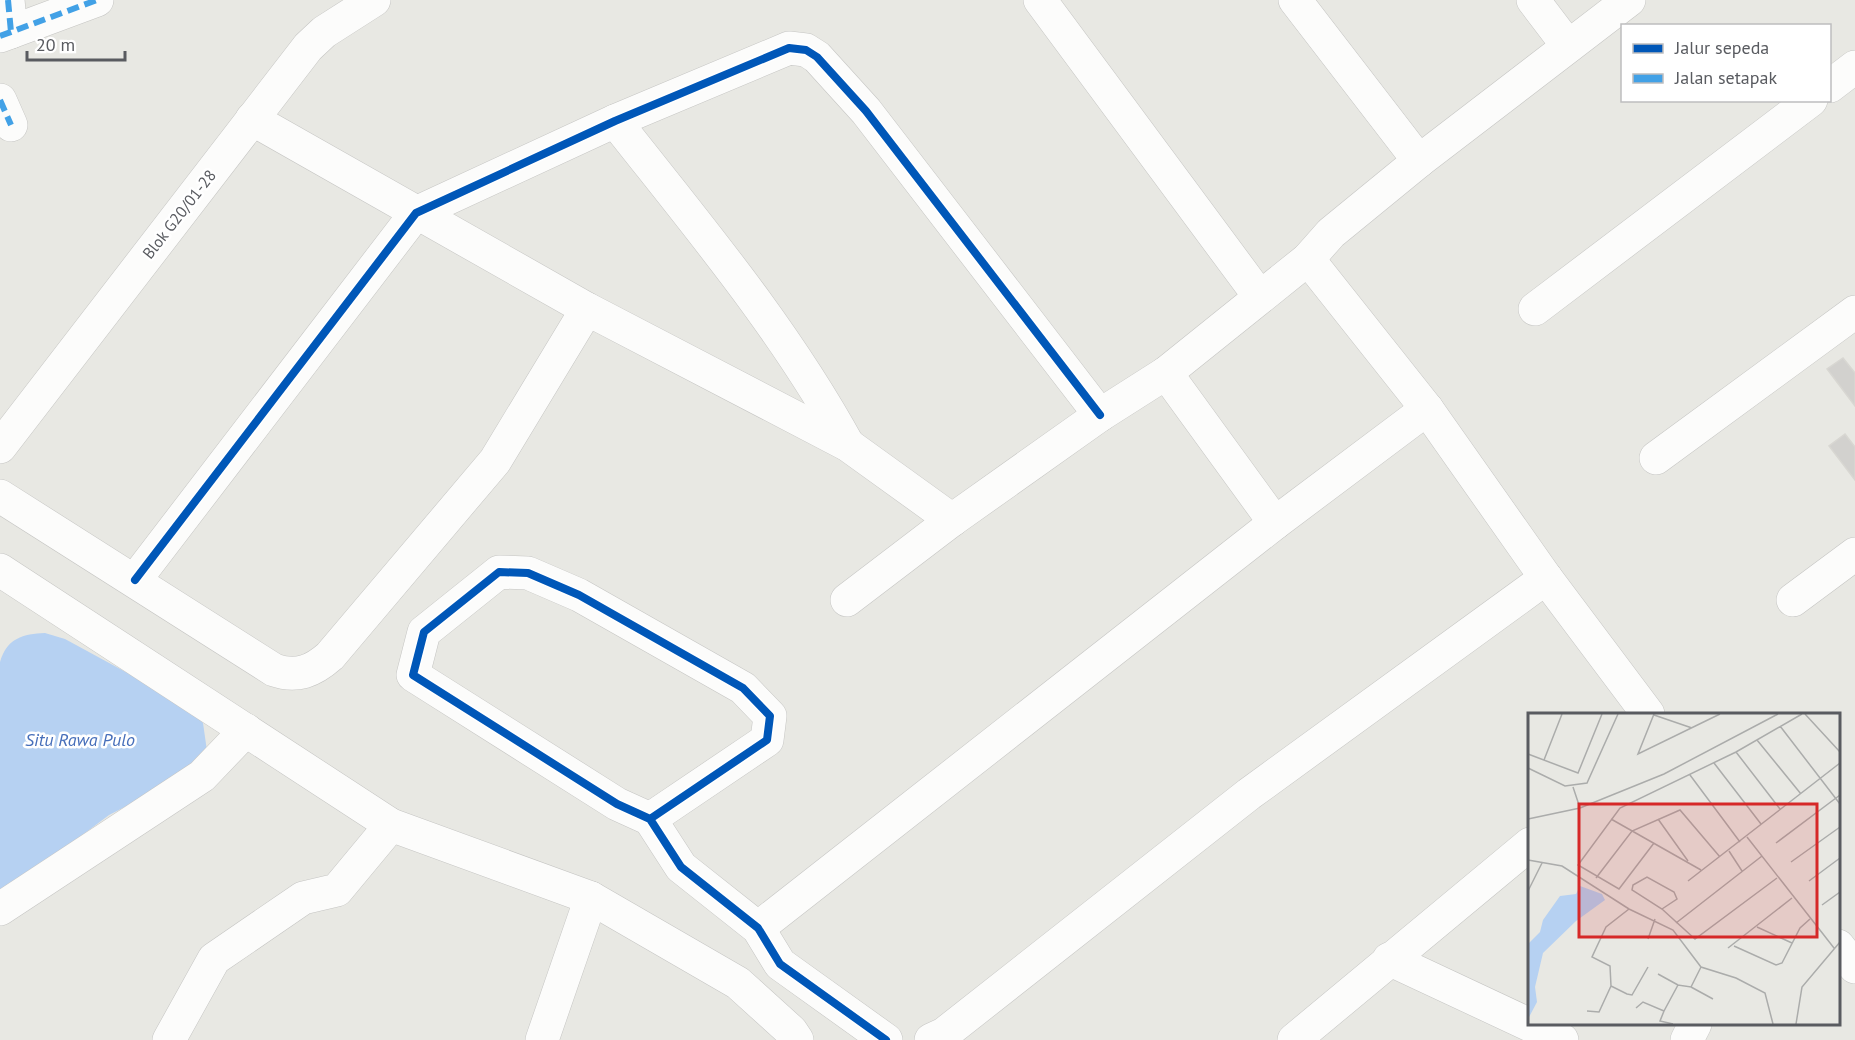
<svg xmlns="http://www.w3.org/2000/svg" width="1855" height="1040" viewBox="0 0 1855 1040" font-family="'PT Sans',sans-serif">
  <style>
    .water { fill: #b6d1f2 }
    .building { fill: #d2d1ce; stroke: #d8d7d2; stroke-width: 1.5 }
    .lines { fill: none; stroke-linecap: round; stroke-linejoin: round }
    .minor-casing { stroke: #c5c5c3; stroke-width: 34 }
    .minor { stroke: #fcfcfb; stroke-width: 33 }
    .quiet { stroke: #42a1e6; stroke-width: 6; stroke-dasharray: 12 6; stroke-linecap: butt }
    .cycleway-casing { stroke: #fff; stroke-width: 11 }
    .cycleway { stroke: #0057b8; stroke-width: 8 }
    .labels { text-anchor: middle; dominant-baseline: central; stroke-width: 5; stroke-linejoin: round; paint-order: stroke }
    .street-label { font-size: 16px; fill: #595b60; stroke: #fff }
    .water-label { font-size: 18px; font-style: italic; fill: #476fba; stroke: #fff }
    .inset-road { fill: none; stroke: #abacab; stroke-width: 1.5 }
    .view { fill: #d62828; fill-opacity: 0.15; stroke: #d62828; stroke-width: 3 }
    .inset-edge { fill: none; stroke: #595b60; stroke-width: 3 }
  </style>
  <rect width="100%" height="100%" fill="#e8e8e3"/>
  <path class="water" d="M 45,633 L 65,639 L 179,701 L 194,712 L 203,723 L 207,751 L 200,761 L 152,793 L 109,815 L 0,897 L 0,662 C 7,638 23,634 45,633 Z"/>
  <g class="building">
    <polygon points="1843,358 1855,373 1855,406 1827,369"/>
    <polygon points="1845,434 1855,447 1855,480 1829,446"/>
  </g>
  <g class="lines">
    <g class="minor-casing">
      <g id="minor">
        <polyline points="8,0 11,32"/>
        <polyline points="1040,0 1260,297"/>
        <polyline points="1295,0 1419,161"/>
        <polyline points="1533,0 1568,46"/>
        <polyline points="0,36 97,0"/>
        <polyline points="1830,86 1855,67"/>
        <polyline points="0,100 11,125"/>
        <polyline points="252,119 587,309 848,445 952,520"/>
        <path d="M 615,121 C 697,225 784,328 848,445"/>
        <polyline points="1308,259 1427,409 1546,578 1648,714"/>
        <polyline points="1535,309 1811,100"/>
        <polyline points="1166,373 1275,523"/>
        <polyline points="0,447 308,47 324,32 374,0"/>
        <polyline points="1656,458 1855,312"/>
        <path d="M 0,496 L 274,670 C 297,678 313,671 330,656 L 495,461 L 587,309"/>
        <polyline points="0,570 391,825 591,898 738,983 791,1031 797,1040"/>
        <polyline points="135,580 416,213 615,121 789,48 806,50 817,57 866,111 1100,415"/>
        <polyline points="847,600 952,520 1100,415 1166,373 1308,259 1331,233 1419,161 1629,0"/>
        <polyline points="1793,600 1855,554"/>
        <polyline points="650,819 767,740 770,716 743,688 579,595 528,573 499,572 424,632 413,675 617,804 650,819 681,867 758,928 780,964 886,1040"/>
        <polyline points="0,909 202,776 246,730"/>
        <polyline points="758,928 1275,523 1427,409"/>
        <polyline points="1838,946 1855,967"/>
        <polyline points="1389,959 1562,1040"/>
        <polyline points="169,1040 214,959 303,898 337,890 391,825"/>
        <polyline points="542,1040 591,898"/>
        <polyline points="931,1040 944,1034 1249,794 1546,578"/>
        <polyline points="1294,1040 1530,844"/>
        <polyline points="1687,1040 1695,1024"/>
      </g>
    </g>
    <use href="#minor" class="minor"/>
    <g class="quiet">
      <polyline points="8,0 11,32"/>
      <polyline points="0,36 97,0"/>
      <polyline points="0,100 11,125"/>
    </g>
    <g class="cycleway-casing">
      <g id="cycleway">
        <polyline points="135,580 416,213 615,121 789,48 806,50 817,57 866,111 1100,415"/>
        <polyline points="650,819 767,740 770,716 743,688 579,595 528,573 499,572 424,632 413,675 617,804 650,819 681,867 758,928 780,964 886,1040"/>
      </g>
    </g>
    <use href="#cycleway" class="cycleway"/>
  </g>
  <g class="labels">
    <g class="street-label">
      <text transform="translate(179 214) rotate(-52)">Blok G20/01-28</text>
    </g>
    <g class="water-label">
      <text x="80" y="739">Situ Rawa Pulo</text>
    </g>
  </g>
  <g transform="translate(1528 713)">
    <rect width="312" height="312" fill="#e8e8e3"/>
    <path d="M 52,173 L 74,181 L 77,187 L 48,208 L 15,240 L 7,274 L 9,289 L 0,306 L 0,231 L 12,219 L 15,207 L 32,183 L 48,181 Z" fill="#b6d1f2"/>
    <path class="inset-road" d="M 126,1 L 110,41 L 192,1M 277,1 L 312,39M 126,2 L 164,15M 252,13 L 312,91M 229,27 L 273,81M 208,39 L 252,96M 0,41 L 50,60 L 74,1M 16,47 L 34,1M 186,50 L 233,111M 0,55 L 37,73 L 59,70 L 90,1M 162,62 L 212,129M 45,74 L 52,95M 0,106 L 52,95 L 136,61 L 250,1M 83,106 L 173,157M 130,106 L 160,148M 219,124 L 306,235M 126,130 L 91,176 L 50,152 L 92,95 L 208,39 L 274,1M 248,130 L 312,82M 201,138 L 214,158M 0,147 L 34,153 L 101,196 L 145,217 L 173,254 L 208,265 L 237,280 L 245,311M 263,149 L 312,114M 68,165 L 104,118 L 152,97 L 192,144M 160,168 L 312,50M 281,168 L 312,145M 0,178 L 14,150M 294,192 L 312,179M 101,196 L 78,214 L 64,244 L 82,253 L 83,273 L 99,281 L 104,282 L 120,254M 134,196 L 149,186 L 146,179 L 119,164 L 105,172 L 104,177 L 134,196 L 167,226 L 249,165M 148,210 L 234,143M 229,214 L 264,230M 120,226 L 127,206M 206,233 L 248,252 L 254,250 L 272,215 L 282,206M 200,235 L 264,185M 130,261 L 150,272M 163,274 L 185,286M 108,295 L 115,289 L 136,298M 59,298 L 71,299 L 83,273M 145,311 L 132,308 L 136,298 L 150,272 L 163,274 L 173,254M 268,311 L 274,274 L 312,229"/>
    <path class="view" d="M 51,91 L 289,91 L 289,224 L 51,224 Z"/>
    <rect width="312" height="312" class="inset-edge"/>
  </g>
  <rect x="1621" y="24" width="210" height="78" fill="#ffffff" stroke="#bdbdbf" stroke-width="1.5"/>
  <rect x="1633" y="44" width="30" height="9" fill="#0057b8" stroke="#bdbdbf" stroke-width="1.5"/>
  <text x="1675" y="54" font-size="18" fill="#595b60">Jalur sepeda</text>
  <rect x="1633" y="74" width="30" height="9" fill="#42a1e6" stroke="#bdbdbf" stroke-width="1.5"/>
  <text x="1675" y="84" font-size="18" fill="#595b60">Jalan setapak</text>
  <path d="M27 51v9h98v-9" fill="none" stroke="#595b60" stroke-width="3"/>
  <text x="36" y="51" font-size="18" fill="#595b60" stroke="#ffffff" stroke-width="4.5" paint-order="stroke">20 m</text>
</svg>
